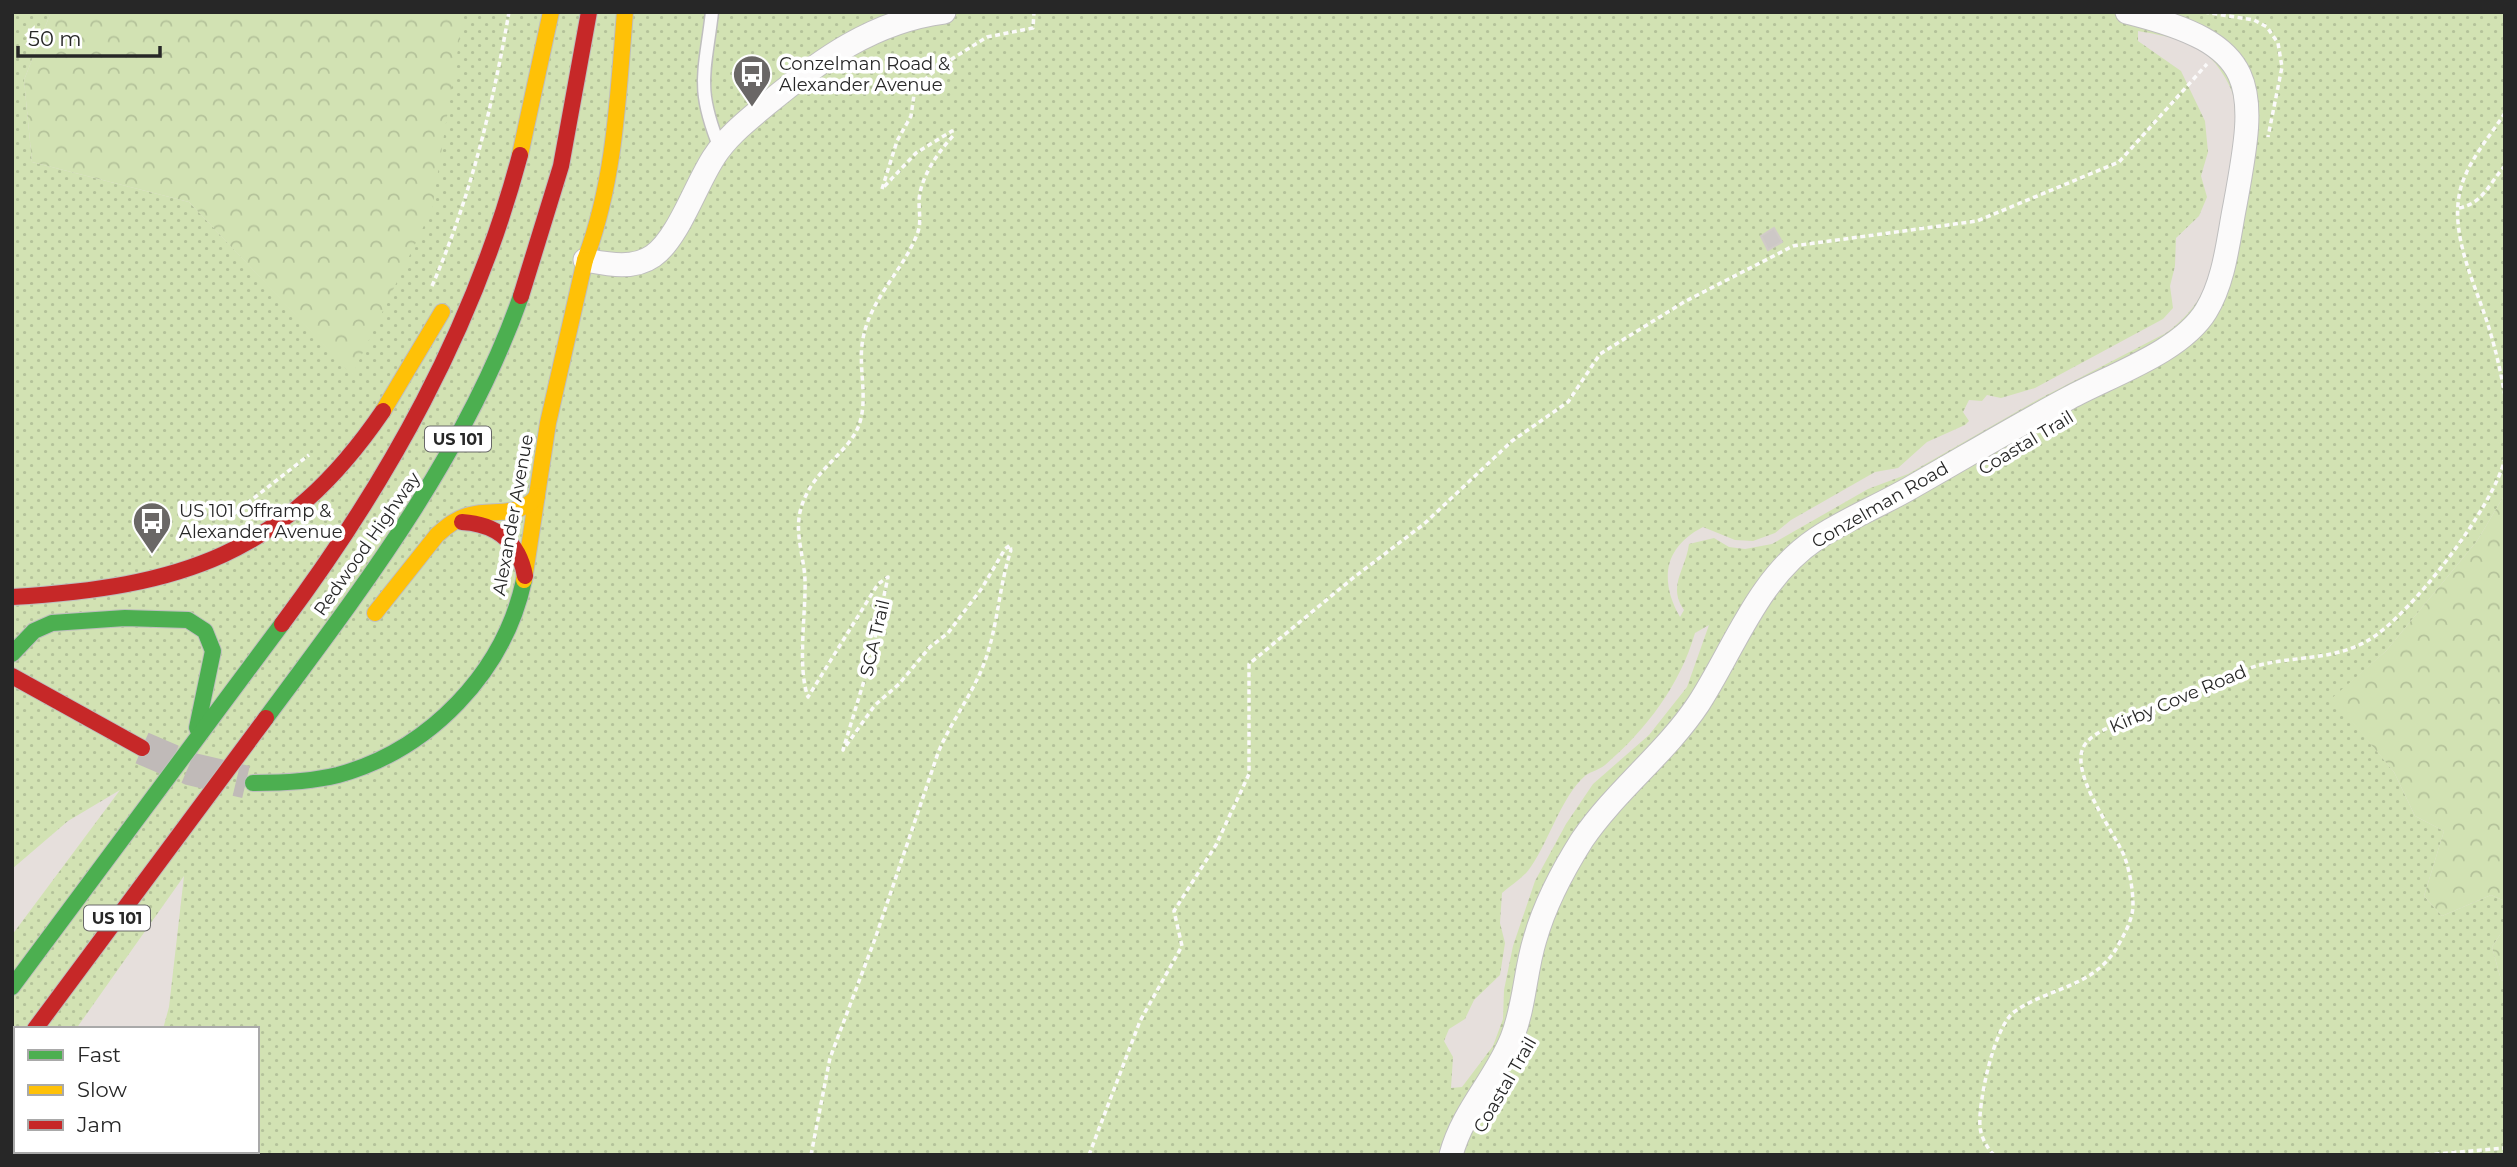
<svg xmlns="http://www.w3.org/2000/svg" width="2517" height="1167" viewBox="0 0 2517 1167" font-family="Montserrat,sans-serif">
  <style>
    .grass { fill: url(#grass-dots); fill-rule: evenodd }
    .forest { fill: url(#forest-crowns) }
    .building { fill: #cdc8c6; stroke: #d1cbc8; stroke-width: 2 }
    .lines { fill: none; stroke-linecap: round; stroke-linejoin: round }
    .secondary-tunnel { stroke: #c0bab8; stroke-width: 33; stroke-dasharray: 33 17; stroke-linecap: butt }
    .lane-casing { stroke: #bfbebe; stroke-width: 15 }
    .street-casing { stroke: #bfbebe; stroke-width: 25 }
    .fast-casing { stroke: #bfbebe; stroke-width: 18 }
    .slow-casing { stroke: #bfbebe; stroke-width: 18 }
    .jam-casing { stroke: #bfbebe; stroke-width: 18 }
    .path { stroke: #fbfafa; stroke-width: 3.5; stroke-dasharray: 5 3.5; stroke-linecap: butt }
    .lane { stroke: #fbfafa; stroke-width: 12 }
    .street { stroke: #fbfafa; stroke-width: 23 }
    .fast { stroke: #4caf50; stroke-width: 16 }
    .slow { stroke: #ffc107; stroke-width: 16 }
    .jam { stroke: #c62828; stroke-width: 16 }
    .labels { text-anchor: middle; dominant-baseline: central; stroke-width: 7; stroke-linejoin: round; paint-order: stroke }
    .shield { fill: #fff; stroke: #686868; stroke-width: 2 }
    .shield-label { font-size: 16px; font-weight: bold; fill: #272727 }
    .poi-label { font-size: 18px; fill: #272727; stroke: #fff; text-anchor: start }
    .street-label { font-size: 18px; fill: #272727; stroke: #fff }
  </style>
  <defs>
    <pattern id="grass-dots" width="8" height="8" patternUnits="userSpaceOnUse" patternTransform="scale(1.75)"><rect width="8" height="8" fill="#d2e2b3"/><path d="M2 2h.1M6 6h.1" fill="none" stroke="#b4c29a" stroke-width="1.8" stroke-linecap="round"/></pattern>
    <pattern id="forest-crowns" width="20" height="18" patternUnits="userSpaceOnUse" patternTransform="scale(1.75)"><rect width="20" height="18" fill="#d2e2b3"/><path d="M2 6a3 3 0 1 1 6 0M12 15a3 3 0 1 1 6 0" fill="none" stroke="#b4c29a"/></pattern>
  </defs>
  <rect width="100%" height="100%" fill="#e6dfdc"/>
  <path class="grass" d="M 12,12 L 51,12 L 24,80 L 32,162 L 189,202 L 352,374 L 463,12 L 2505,12 L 2505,494 L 2477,541 L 2386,651 L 2333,698 L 2394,772 L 2415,816 L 2444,831 L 2424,896 L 2442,916 L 2491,895 L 2505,901 L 2505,927 L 2492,947 L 2501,980 L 2505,981 L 2505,1155 L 121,1155 L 123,1151 L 257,1151 L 257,1029 L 163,1029 L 169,1007 L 184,876 L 76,1029 L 16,1029 L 16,1115 L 12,1120 L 12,935 L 120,790 L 68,821 L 12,869 ZM 2138,31 C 2165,36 2196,40 2215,63 C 2222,72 2230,84 2233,95 C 2242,131 2219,255 2204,289 C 2195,308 2182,321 2166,333 L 2039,399 L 1908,474 L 1868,489 L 1772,544 L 1745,549 L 1729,547 L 1714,538 L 1689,544 C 1686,569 1667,586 1684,610 L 1680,617 C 1659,580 1664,547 1703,527 L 1735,540 L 1753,541 L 1775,533 L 1791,520 L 1875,472 L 1898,468 L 1927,442 L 1965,425 L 1969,421 L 1963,412 L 1969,400 L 1982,401 L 1987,395 L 2001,398 L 2035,388 L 2163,319 L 2173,308 L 2170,286 L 2175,266 L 2176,238 L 2199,216 L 2207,197 L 2201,176 L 2208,152 L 2205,121 L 2181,71 L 2138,41 ZM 1709,625 L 1687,687 L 1649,735 L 1593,784 L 1566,824 L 1535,881 L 1513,946 L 1504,990 L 1503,1019 L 1493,1046 L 1462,1087 L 1451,1088 L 1453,1057 L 1444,1041 L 1449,1029 L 1465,1019 L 1474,1000 L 1500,975 L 1505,943 L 1500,923 L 1502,893 C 1510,886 1520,880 1527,872 C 1547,848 1560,797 1586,775 C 1592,771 1599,770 1605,765 C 1646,730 1680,685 1695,633 Z"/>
  <g class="forest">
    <polygon points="51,12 464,12 432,209 352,375 189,202 32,162 24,80"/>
    <polygon points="2505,494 2505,901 2491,895 2442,916 2424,896 2444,831 2415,816 2394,772 2332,698 2386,651 2477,541"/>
    <polygon points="2505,927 2505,981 2501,980 2492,947"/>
  </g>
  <polygon class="building" points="1774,228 1782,242 1768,250 1761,236"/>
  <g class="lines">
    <polyline class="secondary-tunnel" points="142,748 191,769 246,782"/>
    <g class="lane-casing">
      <path id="lane" d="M 712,12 C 705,73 695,87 720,148"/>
    </g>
    <g class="street-casing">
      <g id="street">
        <path d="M 585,260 C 607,264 633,270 653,256 C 678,239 696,184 714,157 C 727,136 748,120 767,104 C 820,60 874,21 944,12"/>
        <path d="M 1451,1155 C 1463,1110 1496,1079 1512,1038 C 1525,1005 1525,971 1535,939 C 1545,904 1563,870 1582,840 C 1616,790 1666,753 1699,703 C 1735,647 1758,578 1816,539 C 1846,519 1881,505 1912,487 C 1965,457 2016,426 2069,398 C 2111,375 2181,352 2206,311 C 2225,280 2228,240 2235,205 C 2258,82 2260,45 2127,12"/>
      </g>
    </g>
    <g class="fast-casing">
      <g id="fast">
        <polyline points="12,654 34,631 52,623 125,618 188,620 205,631 213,651 197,728"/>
        <path d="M 266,718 C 364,586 466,453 521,296"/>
        <path d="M 253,783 C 282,783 310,782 338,775 C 429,750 504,673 524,580"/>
        <polyline points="12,987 282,624"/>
      </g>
    </g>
    <g class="slow-casing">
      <g id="slow">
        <polyline points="520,155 551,12"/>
        <path d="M 585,260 C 615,181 618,96 625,12"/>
        <polyline points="383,411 442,312"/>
        <polyline points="524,580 548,423 585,260"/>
        <path d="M 375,613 L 437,535 C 447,526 457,518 470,515 C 495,509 519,518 537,496"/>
      </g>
    </g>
    <g class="jam-casing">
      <g id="jam">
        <polyline points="521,296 561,166 589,12"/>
        <path d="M 462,522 C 496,524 519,542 525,576"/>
        <path d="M 12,597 C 179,587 284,556 383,411"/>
        <path d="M 282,624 C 388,482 474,328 520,155"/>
        <polyline points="12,676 142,748"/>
        <polyline points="35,1029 266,718"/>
        <polyline points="12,1060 16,1055"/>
      </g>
    </g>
    <g class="path">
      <polyline points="2204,12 2254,20 2267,27 2278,43 2282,67 2268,137"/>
      <path d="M 2505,113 C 2490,136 2469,160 2461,187 C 2448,234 2476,285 2489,328 C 2496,351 2501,373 2505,396"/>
      <path d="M 2459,208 C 2484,203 2489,183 2505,166"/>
      <path d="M 432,286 C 470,199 493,105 509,12"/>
      <polyline points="227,519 309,455"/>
      <path d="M 811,1155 L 830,1058 L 875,939 L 938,753 C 951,721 973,694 985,661 C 998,625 999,586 1011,550 L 1010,545 L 1005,549 L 982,588 L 948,633 L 930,647 L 899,684 L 875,705 L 843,750 L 870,661 L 888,577 L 878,584 L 808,697 C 797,668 806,612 805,580 C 804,557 795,535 800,512 C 810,470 848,455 859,425 C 868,400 859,371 862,345 C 867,302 900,275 916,237 C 922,224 919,215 919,201 C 920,178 938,152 953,136 L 952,131 L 916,153 L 882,189 L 897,141 L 911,116 L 915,88 L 939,67 L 987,37 L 1033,28 L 1034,12"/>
      <polyline points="1089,1155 1140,1021 1182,946 1174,911 1216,845 1249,774 1249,664 1353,578 1424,524 1512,441 1568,402 1600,354 1684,302 1793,246 1977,221 2119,162 2207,64"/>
      <path d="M 1994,1155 C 1987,1148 1981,1137 1980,1127 C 1978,1102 1994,1027 2014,1012 C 2047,988 2092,988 2116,949 C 2123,937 2133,920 2133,905 C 2133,890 2130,873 2125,858 C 2115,832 2065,769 2086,743 C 2101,725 2133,721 2154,713 C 2189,698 2222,675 2260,665 C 2296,656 2334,660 2367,641 C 2410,617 2495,505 2505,458"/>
      <polyline points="2426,1155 2505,1148"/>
    </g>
    <use href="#lane" class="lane"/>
    <use href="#street" class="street"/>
    <use href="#fast" class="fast"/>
    <use href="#slow" class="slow"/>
    <use href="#jam" class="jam"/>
  </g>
  <defs>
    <g id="bus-pin" transform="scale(2.0125)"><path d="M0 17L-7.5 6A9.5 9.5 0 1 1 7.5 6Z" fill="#6a6766" stroke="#fff"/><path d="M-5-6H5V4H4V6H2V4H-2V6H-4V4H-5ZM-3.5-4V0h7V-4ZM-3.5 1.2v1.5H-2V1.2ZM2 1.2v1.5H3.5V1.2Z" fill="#fff"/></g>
  </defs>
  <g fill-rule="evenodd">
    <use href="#bus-pin" x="752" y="74"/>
    <use href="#bus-pin" x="152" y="521"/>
  </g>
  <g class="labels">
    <g class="shield">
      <rect x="425" y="426.5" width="66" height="25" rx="5"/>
      <rect x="84" y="905.5" width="66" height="25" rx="5"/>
    </g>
    <g class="shield-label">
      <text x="458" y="439">US 101</text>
      <text x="117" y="918">US 101</text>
    </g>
    <g class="poi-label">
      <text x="779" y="64">Conzelman Road &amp;<tspan x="779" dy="21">Alexander Avenue</tspan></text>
      <text x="179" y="511">US 101 Offramp &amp;<tspan x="179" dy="21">Alexander Avenue</tspan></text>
    </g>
    <g class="street-label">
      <text transform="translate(2026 443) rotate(-31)">Coastal Trail</text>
      <text transform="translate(1880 505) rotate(-30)">Conzelman Road</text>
      <text transform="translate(513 515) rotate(-80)">Alexander Avenue</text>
      <text transform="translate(367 544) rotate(-55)">Redwood Highway</text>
      <text transform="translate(875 638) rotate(-77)">SCA Trail</text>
      <text transform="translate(2178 699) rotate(-23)">Kirby Cove Road</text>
      <text transform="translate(1505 1085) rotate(-60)">Coastal Trail</text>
    </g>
  </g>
  <rect width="2517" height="1167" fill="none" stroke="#272727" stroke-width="28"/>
  <rect x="14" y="1027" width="245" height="126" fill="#ffffff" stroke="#a9a9a9" stroke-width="2"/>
  <rect x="28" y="1050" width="35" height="10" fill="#4caf50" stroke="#a9a9a9" stroke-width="2"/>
  <text x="77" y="1062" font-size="21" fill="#272727">Fast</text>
  <rect x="28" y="1085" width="35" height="10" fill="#ffc107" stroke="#a9a9a9" stroke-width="2"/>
  <text x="77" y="1097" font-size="21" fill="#272727">Slow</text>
  <rect x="28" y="1120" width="35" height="10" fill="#c62828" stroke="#a9a9a9" stroke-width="2"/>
  <text x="77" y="1132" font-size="21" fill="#272727">Jam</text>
  <path d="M18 46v10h142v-10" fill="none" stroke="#272727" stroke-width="3.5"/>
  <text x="28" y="46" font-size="21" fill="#272727" stroke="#ffffff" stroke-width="5" paint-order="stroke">50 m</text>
</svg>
